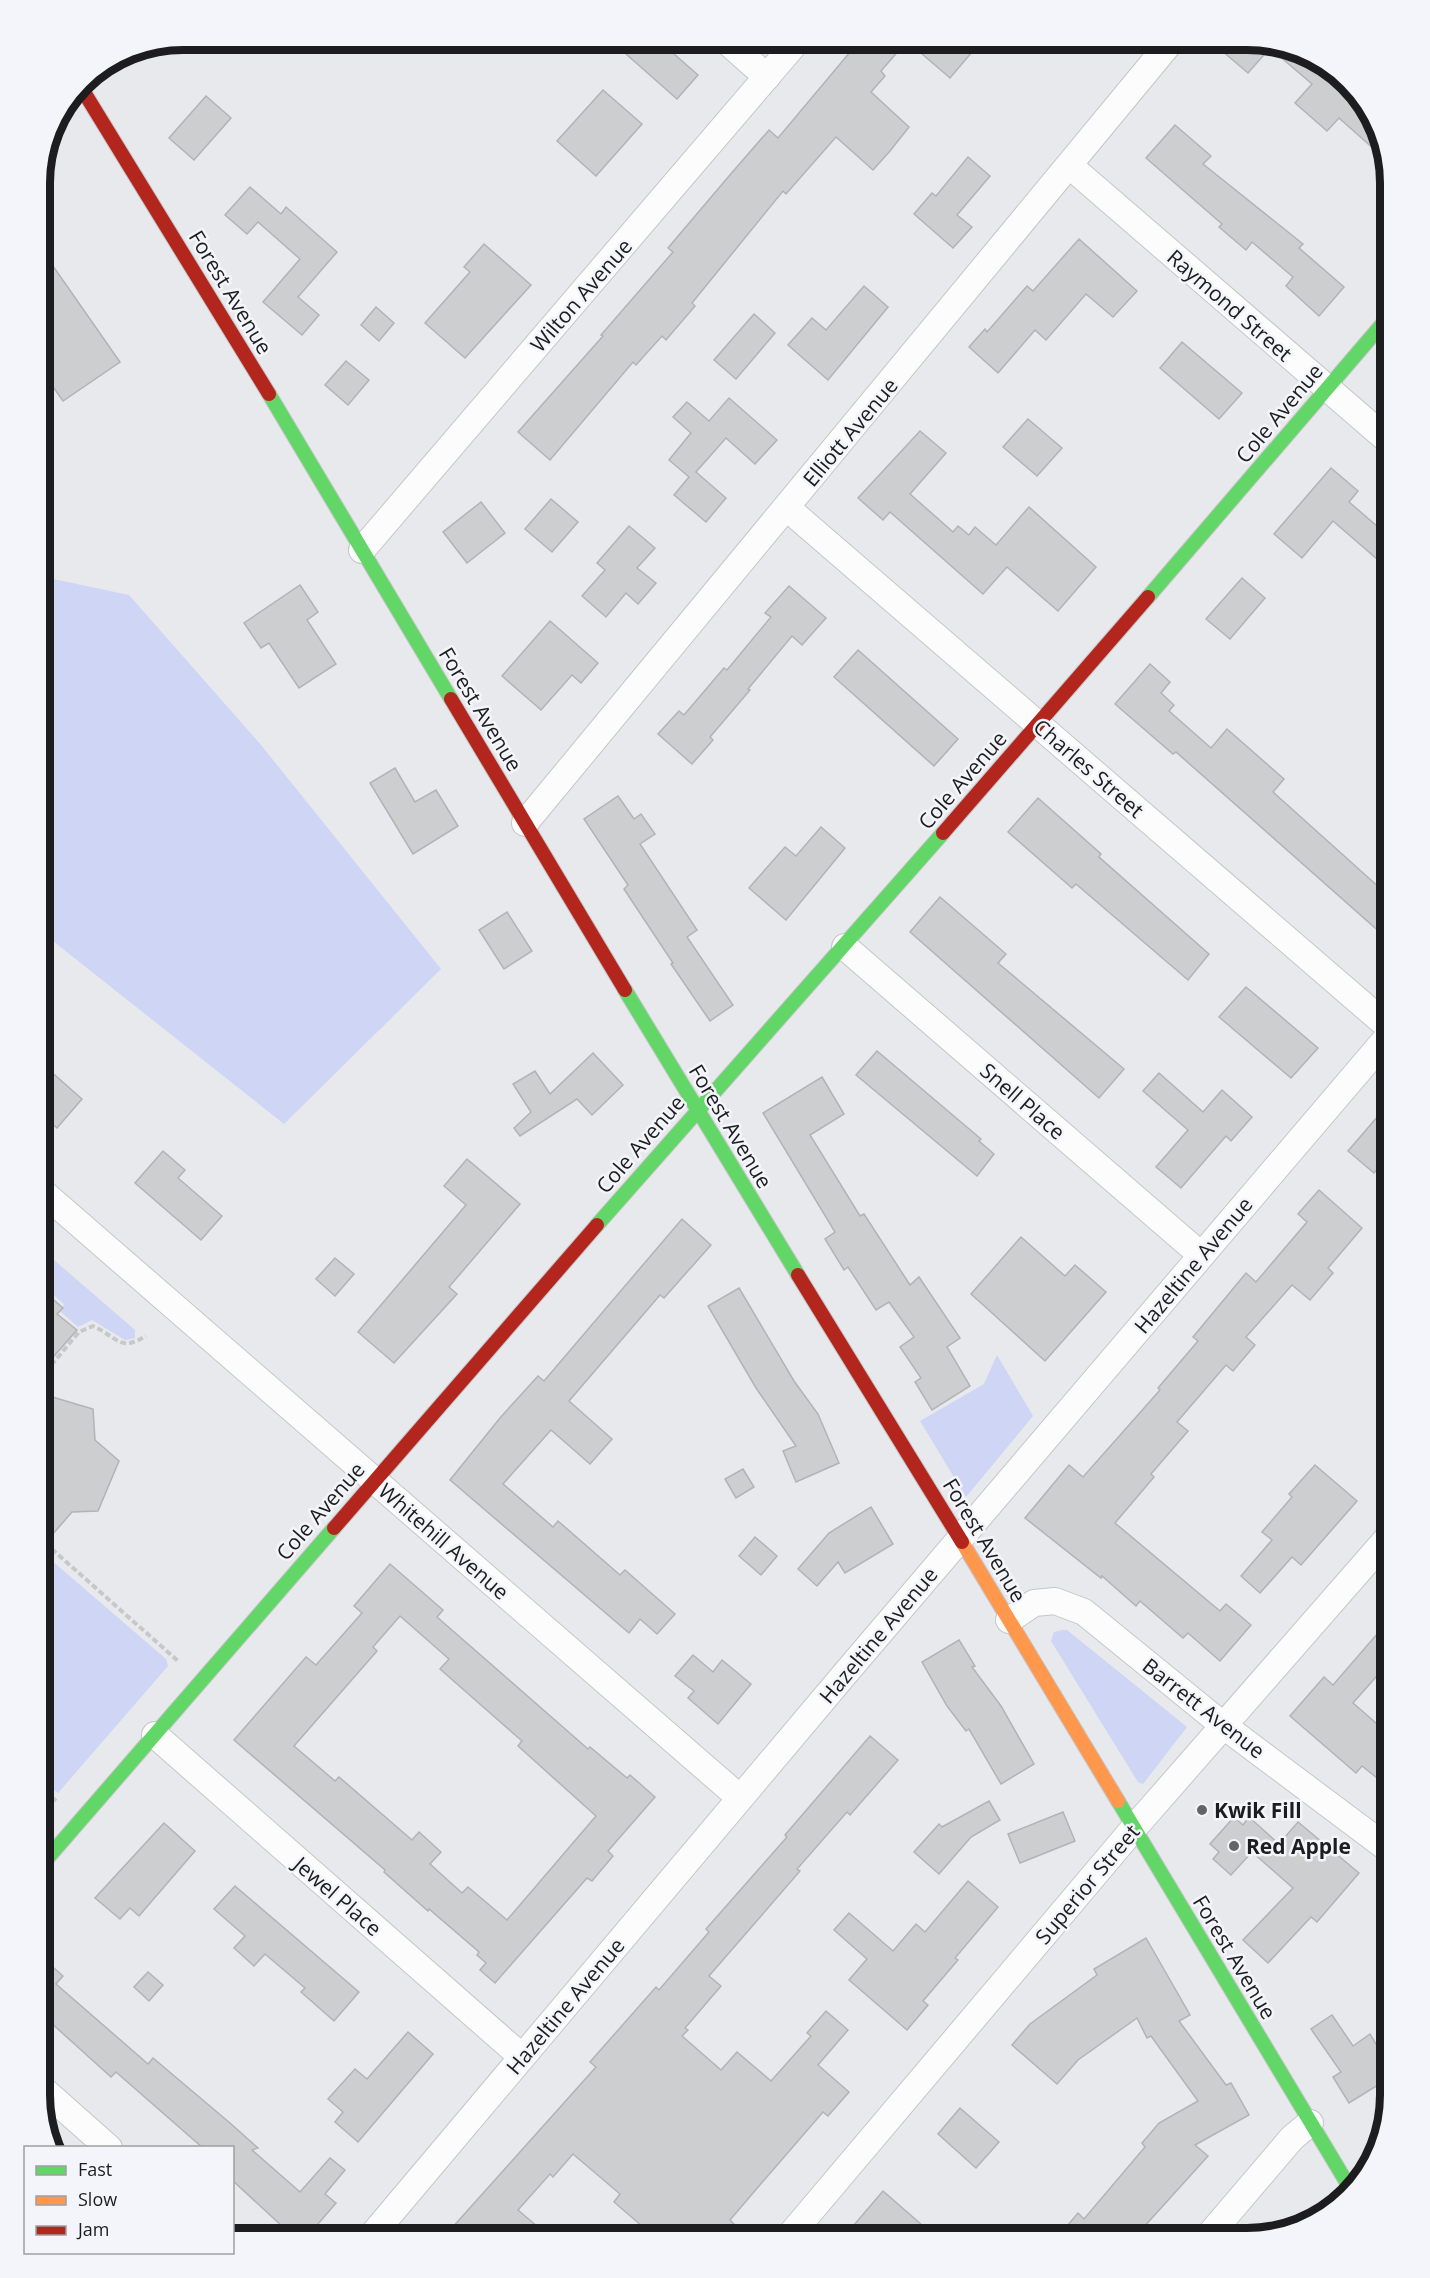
<svg xmlns="http://www.w3.org/2000/svg" width="1430" height="2278" viewBox="0 0 1430 2278" font-family="'Open Sans',sans-serif">
  <style>
    .green { fill: #ced5f5 }
    .building { fill: #ccced0; stroke: #b2b3b5; stroke-width: 1.5; fill-rule: evenodd }
    .lines { fill: none; stroke-linecap: round; stroke-linejoin: round }
    .street-casing { stroke: #c5c6c9; stroke-width: 28 }
    .fast-casing { stroke: #c5c6c9; stroke-width: 16 }
    .slow-casing { stroke: #c5c6c9; stroke-width: 16 }
    .jam-casing { stroke: #c5c6c9; stroke-width: 16 }
    .path { stroke: #c8c8c9; stroke-width: 4; stroke-dasharray: 6 3; stroke-linecap: butt }
    .street { stroke: #fcfcfc; stroke-width: 26 }
    .fast { stroke: #63d668; stroke-width: 14 }
    .slow { stroke: #ff974d; stroke-width: 14 }
    .jam { stroke: #b3261e; stroke-width: 14 }
    .poi-dot { fill: #646467; stroke: #f4f5fb; stroke-width: 2 }
    .labels { text-anchor: middle; dominant-baseline: central; stroke-width: 5; stroke-linejoin: round; paint-order: stroke }
    .street-label { font-size: 21px; fill: #1d1d1f; stroke: #f4f5fb }
    .poi-label { font-size: 21px; font-weight: bold; fill: #1d1d1f; stroke: #f4f5fb; text-anchor: start }
    .rim { fill: none; stroke: #1d1d1f; stroke-width: 8 }
  </style>
  <rect width="100%" height="100%" fill="#e8e9ed"/>
  <g class="green">
    <polygon points="39,576 129,595 261,745 441,969 284,1124 39,930"/>
    <polygon points="39,1247 135,1330 135,1338 125,1340 92,1320 78,1327 61,1312 64,1304 39,1283"/>
    <polygon points="997,1355 1033,1416 966,1497 920,1421 984,1384"/>
    <polygon points="51,1560 166,1659 168,1666 58,1793 39,1779 39,1573"/>
    <polygon points="1062,1630 1067,1630 1187,1727 1143,1784 1138,1782 1051,1641 1054,1632"/>
  </g>
  <g class="building">
    <polygon points="640,39 657,39 698,75 677,99 626,54"/>
    <polygon points="861,39 983,39 950,78 907,41 881,71 885,76 871,92 909,127 890,151 873,170 836,137 786,194 783,191 692,303 695,306 666,340 662,336 636,365 633,362 550,460 518,432 603,336 601,335 673,252 668,248 729,176 769,130 778,138"/>
    <polygon points="1230,39 1257,39 1327,63 1376,119 1385,159 1339,118 1327,131 1295,103 1312,84 1270,48 1248,73 1221,50"/>
    <polygon points="603,90 642,124 596,176 557,141"/>
    <polygon points="206,96 231,118 194,160 169,138"/>
    <polygon points="1175,125 1211,156 1203,164 1303,244 1299,248 1344,287 1319,316 1286,286 1293,277 1252,242 1246,250 1219,227 1222,224 1146,158"/>
    <polygon points="968,157 990,176 957,215 972,227 953,248 914,214 932,193 936,196"/>
    <polygon points="250,187 281,214 286,207 337,252 298,297 319,315 302,335 263,302 300,259 258,222 247,234 225,215"/>
    <polygon points="1079,239 1137,291 1113,317 1086,294 1046,340 1035,330 998,373 969,347 985,329 987,332 1027,286 1033,291"/>
    <polygon points="484,244 531,285 465,358 425,323 470,272 464,267"/>
    <polygon points="39,246 120,362 63,401 39,367"/>
    <polygon points="864,286 888,307 828,380 788,345 812,318 826,330"/>
    <polygon points="376,307 394,323 379,341 361,325"/>
    <polygon points="754,314 775,333 736,379 714,360"/>
    <polygon points="1182,342 1242,393 1219,419 1160,368"/>
    <polygon points="346,361 369,380 348,405 325,385"/>
    <polygon points="729,398 777,440 755,464 726,438 696,472 726,498 706,522 674,495 689,477 669,460 691,433 673,417 687,402 709,421"/>
    <polygon points="1028,419 1062,448 1037,476 1003,447"/>
    <polygon points="920,431 946,453 910,494 953,532 958,526 969,535 975,527 996,545 1029,507 1096,567 1058,611 1007,567 983,594 890,512 883,520 858,498"/>
    <polygon points="1331,468 1358,491 1349,502 1391,538 1391,571 1333,521 1302,558 1274,534"/>
    <polygon points="551,499 578,522 552,552 525,529"/>
    <polygon points="481,502 505,533 467,563 443,532"/>
    <polygon points="629,526 655,548 637,568 656,583 638,604 626,593 606,617 582,596 605,570 597,563"/>
    <polygon points="1242,578 1265,598 1230,639 1206,619"/>
    <polygon points="300,585 318,612 307,620 336,664 299,688 269,643 261,648 244,623"/>
    <polygon points="789,586 826,618 802,645 792,636 748,689 750,690 710,737 713,740 692,764 658,734 679,711 684,715 724,668 727,670 771,617 765,613"/>
    <polygon points="550,621 598,663 581,683 572,675 541,710 502,676"/>
    <polygon points="858,650 958,739 934,766 834,677"/>
    <polygon points="1150,664 1170,682 1161,693 1174,705 1169,711 1211,748 1227,729 1284,779 1273,792 1391,898 1391,942 1176,752 1173,754 1115,704"/>
    <polygon points="395,768 415,802 436,790 458,826 413,854 370,783"/>
    <polygon points="618,796 634,819 641,814 655,834 640,844 697,930 687,937 733,1005 710,1021 671,964 673,963 624,889 628,885 584,819"/>
    <polygon points="1038,798 1101,854 1099,857 1209,954 1188,980 1076,884 1072,888 1008,832"/>
    <polygon points="821,827 845,848 786,920 749,888 785,847 796,856"/>
    <polygon points="940,897 1006,954 998,963 1124,1069 1099,1098 910,932"/>
    <polygon points="507,912 532,951 504,969 479,930"/>
    <polygon points="1246,987 1318,1048 1291,1078 1219,1017"/>
    <polygon points="877,1051 981,1139 979,1141 994,1154 977,1176 856,1075"/>
    <polygon points="593,1053 623,1085 592,1115 577,1099 520,1136 514,1128 531,1112 513,1084 535,1071 550,1094"/>
    <polygon points="39,1061 82,1099 57,1128 39,1113"/>
    <polygon points="1159,1073 1203,1112 1222,1090 1252,1117 1231,1141 1226,1136 1181,1188 1156,1167 1188,1130 1143,1091"/>
    <polygon points="822,1077 844,1114 810,1135 860,1216 864,1214 910,1285 919,1277 960,1338 947,1347 970,1386 932,1410 915,1382 921,1378 900,1347 914,1337 889,1302 876,1310 848,1267 844,1270 825,1239 835,1232 763,1113"/>
    <polygon points="1391,1101 1391,1153 1374,1173 1348,1151"/>
    <polygon points="163,1151 185,1170 178,1178 222,1216 201,1240 135,1183"/>
    <polygon points="467,1159 520,1204 449,1287 457,1294 394,1363 358,1332 466,1205 444,1186"/>
    <polygon points="1319,1190 1362,1228 1328,1268 1333,1273 1310,1300 1292,1285 1246,1337 1255,1345 1233,1371 1226,1365 1177,1422 1188,1431 1151,1474 1154,1477 1115,1523 1220,1611 1226,1604 1251,1625 1220,1661 1188,1633 1183,1638 1140,1601 1136,1606 1102,1576 1101,1578 1025,1518 1069,1465 1083,1477 1160,1390 1158,1388 1198,1341 1193,1337 1246,1273 1256,1282 1307,1222 1298,1214"/>
    <polygon points="682,1219 711,1245 664,1298 660,1295 569,1401 612,1439 590,1464 551,1430 503,1484 553,1527 558,1521 620,1575 625,1570 675,1614 657,1634 640,1619 629,1633 450,1480 500,1418 538,1376 544,1381"/>
    <polygon points="1021,1237 1065,1276 1075,1265 1106,1292 1045,1361 971,1294"/>
    <polygon points="335,1258 354,1274 335,1296 316,1279"/>
    <polygon points="39,1287 63,1308 57,1314 77,1330 39,1373"/>
    <polygon points="739,1288 794,1381 818,1414 839,1463 796,1482 783,1451 796,1446 756,1388 708,1306"/>
    <polygon points="39,1393 93,1409 95,1440 119,1461 98,1511 72,1512 39,1550"/>
    <polygon points="1315,1465 1357,1501 1301,1565 1292,1557 1260,1593 1241,1576 1272,1540 1262,1532 1292,1497 1289,1494"/>
    <polygon points="743,1469 754,1487 736,1498 725,1479"/>
    <polygon points="871,1507 893,1544 845,1573 838,1562 817,1586 798,1569 829,1533"/>
    <polygon points="755,1537 777,1556 761,1575 739,1556"/>
    <path d="M 390,1564 L 443,1610 L 437,1617 L 588,1749 L 590,1747 L 627,1778 L 630,1775 L 655,1797 L 608,1851 L 613,1856 L 592,1881 L 587,1878 L 495,1983 L 480,1970 L 486,1963 L 477,1955 L 479,1952 L 429,1909 L 428,1911 L 384,1872 L 385,1870 L 234,1740 L 306,1657 L 316,1665 L 362,1613 L 354,1606 ZM 400,1616 L 449,1659 L 440,1669 L 522,1741 L 518,1746 L 596,1816 L 507,1920 L 468,1887 L 462,1893 L 430,1864 L 441,1852 L 419,1832 L 412,1840 L 339,1777 L 335,1781 L 294,1746 L 377,1651 L 373,1647 Z"/>
    <polygon points="1391,1618 1391,1660 1353,1703 1391,1736 1391,1789 1362,1766 1356,1773 1290,1716 1324,1677 1333,1685"/>
    <polygon points="959,1640 975,1666 972,1667 1001,1706 1034,1764 1001,1784 969,1729 966,1731 947,1706 922,1662"/>
    <polygon points="693,1655 713,1672 722,1660 751,1684 718,1724 688,1698 694,1691 675,1676"/>
    <polygon points="870,1736 898,1760 850,1815 847,1812 797,1869 800,1871 709,1976 721,1986 685,2028 688,2030 682,2036 721,2070 737,2052 771,2081 811,2036 807,2033 826,2011 848,2030 818,2065 849,2092 828,2116 823,2112 759,2186 730,2220 734,2224 721,2239 657,2239 614,2202 620,2194 573,2154 553,2177 550,2174 518,2210 552,2239 442,2239 596,2067 590,2062 656,1987 659,1990 709,1932 706,1929 787,1837 785,1835"/>
    <polygon points="989,1801 1000,1820 971,1837 939,1874 914,1852 939,1824 942,1827"/>
    <polygon points="1063,1812 1075,1841 1020,1863 1008,1834"/>
    <polygon points="1234,1817 1243,1825 1249,1817 1279,1844 1298,1822 1359,1873 1317,1922 1311,1917 1268,1963 1243,1940 1293,1888 1252,1852 1231,1875 1213,1859 1219,1852 1210,1844"/>
    <polygon points="164,1823 195,1851 139,1916 130,1908 120,1919 95,1898"/>
    <polygon points="968,1881 998,1907 955,1958 958,1960 923,2001 928,2005 907,2030 849,1980 867,1959 834,1930 849,1913 893,1951 916,1924 925,1932"/>
    <polygon points="235,1886 359,1992 334,2021 301,1992 305,1988 265,1954 254,1966 234,1948 245,1936 214,1909"/>
    <polygon points="1146,1938 1190,2015 1179,2021 1226,2085 1231,2083 1249,2115 1195,2145 1208,2156 1133,2239 1056,2239 1078,2213 1084,2219 1145,2147 1142,2143 1159,2123 1198,2101 1151,2036 1147,2038 1137,2018 1078,2060 1057,2084 1012,2045 1030,2024 1097,1975 1094,1969"/>
    <polygon points="39,1955 63,1976 56,1984 148,2064 153,2058 230,2123 258,2148 252,2150 300,2192 330,2158 345,2170 325,2194 336,2203 305,2239 296,2239 232,2180 232,2148 203,2148 116,2072 111,2077 39,2012"/>
    <polygon points="148,1972 163,1985 149,2001 134,1987"/>
    <polygon points="1332,2015 1353,2046 1370,2034 1391,2069 1391,2077 1349,2103 1333,2077 1341,2072 1311,2029"/>
    <polygon points="408,2032 433,2054 358,2142 335,2122 343,2112 328,2099 355,2069 367,2079"/>
    <polygon points="960,2108 999,2142 976,2168 938,2134"/>
    <polygon points="883,2191 938,2239 842,2239"/>
  </g>
  <g class="lines">
    <g class="street-casing">
      <g id="street">
        <polyline points="724,39 767,77"/>
        <polyline points="1070,166 1391,443"/>
        <polyline points="787,508 1391,1029"/>
        <polyline points="362,550 799,39"/>
        <polyline points="525,823 1173,39"/>
        <polyline points="845,947 1201,1255"/>
        <polyline points="39,1189 740,1798"/>
        <polyline points="1009,1620 1034,1603 1055,1601 1084,1612 1224,1726 1391,1851"/>
        <polyline points="155,1735 522,2057"/>
        <polyline points="39,2086 109,2148"/>
        <polyline points="369,2239 844,1675 1391,1033"/>
        <polyline points="787,2239 1134,1828 1391,1534"/>
        <polyline points="1206,2239 1292,2138 1310,2123"/>
      </g>
    </g>
    <g class="fast-casing">
      <g id="fast">
        <polyline points="269,394 451,699"/>
        <polyline points="1148,597 1391,314"/>
        <polyline points="625,990 798,1275"/>
        <polyline points="597,1225 943,833"/>
        <polyline points="1118,1801 1350,2188"/>
        <polyline points="39,1868 334,1528"/>
      </g>
    </g>
    <g class="slow-casing">
      <polyline id="slow" points="962,1542 1118,1801"/>
    </g>
    <g class="jam-casing">
      <g id="jam">
        <polyline points="79,84 269,394"/>
        <polyline points="451,699 625,990"/>
        <polyline points="943,833 1148,597"/>
        <polyline points="798,1275 962,1542"/>
        <polyline points="334,1528 597,1225"/>
      </g>
    </g>
    <g class="path">
      <path d="M 39,1372 L 43,1375 L 79,1332 L 93,1326 C 119,1338 119,1352 146,1336"/>
      <polyline points="45,1543 178,1661"/>
      <polyline points="39,1785 56,1801"/>
    </g>
    <use href="#street" class="street"/>
    <use href="#fast" class="fast"/>
    <use href="#slow" class="slow"/>
    <use href="#jam" class="jam"/>
  </g>
  <g class="poi-dot">
    <circle cx="1202" cy="1810" r="6"/>
    <circle cx="1234" cy="1846" r="6"/>
  </g>
  <g class="labels">
    <g class="street-label">
      <text transform="translate(231 292) rotate(59)">Forest Avenue</text>
      <text transform="translate(581 295) rotate(-49)">Wilton Avenue</text>
      <text transform="translate(1230 305) rotate(41)">Raymond Street</text>
      <text transform="translate(1279 413) rotate(-50)">Cole Avenue</text>
      <text transform="translate(850 432) rotate(-50)">Elliott Avenue</text>
      <text transform="translate(481 709) rotate(59)">Forest Avenue</text>
      <text transform="translate(1089 768) rotate(41)">Charles Street</text>
      <text transform="translate(962 780) rotate(-49)">Cole Avenue</text>
      <text transform="translate(1023 1101) rotate(41)">Snell Place</text>
      <text transform="translate(731 1126) rotate(59)">Forest Avenue</text>
      <text transform="translate(640 1144) rotate(-49)">Cole Avenue</text>
      <text transform="translate(1193 1265) rotate(-50)">Hazeltine Avenue</text>
      <text transform="translate(320 1511) rotate(-49)">Cole Avenue</text>
      <text transform="translate(985 1540) rotate(59)">Forest Avenue</text>
      <text transform="translate(444 1541) rotate(41)">Whitehill Avenue</text>
      <text transform="translate(878 1635) rotate(-50)">Hazeltine Avenue</text>
      <text transform="translate(1204 1708) rotate(38)">Barrett Avenue</text>
      <text transform="translate(1087 1884) rotate(-50)">Superior Street</text>
      <text transform="translate(338 1896) rotate(41)">Jewel Place</text>
      <text transform="translate(1235 1957) rotate(59)">Forest Avenue</text>
      <text transform="translate(565 2006) rotate(-50)">Hazeltine Avenue</text>
    </g>
    <g class="poi-label">
      <text x="1214" y="1810">Kwik Fill</text>
      <text x="1246" y="1846">Red Apple</text>
    </g>
  </g>
  <path d="M0 0H1430V2278H0ZM183 50H1247A133 133 0 0 1 1380 183V2095A133 133 0 0 1 1247 2228H183A133 133 0 0 1 50 2095V183A133 133 0 0 1 183 50Z" fill="#f4f5fb" fill-rule="evenodd"/>
  <path class="rim" d="M183 50H1247A133 133 0 0 1 1380 183V2095A133 133 0 0 1 1247 2228H183A133 133 0 0 1 50 2095V183A133 133 0 0 1 183 50Z"/>
  <rect x="24" y="2146" width="210" height="108" fill="#f4f5fb" stroke="#9e9fa3" stroke-width="1.5"/>
  <rect x="36" y="2166" width="30" height="9" fill="#63d668" stroke="#9e9fa3" stroke-width="1.5"/>
  <text x="78" y="2176" font-size="18" fill="#1d1d1f">Fast</text>
  <rect x="36" y="2196" width="30" height="9" fill="#ff974d" stroke="#9e9fa3" stroke-width="1.5"/>
  <text x="78" y="2206" font-size="18" fill="#1d1d1f">Slow</text>
  <rect x="36" y="2226" width="30" height="9" fill="#b3261e" stroke="#9e9fa3" stroke-width="1.5"/>
  <text x="78" y="2236" font-size="18" fill="#1d1d1f">Jam</text>
</svg>
